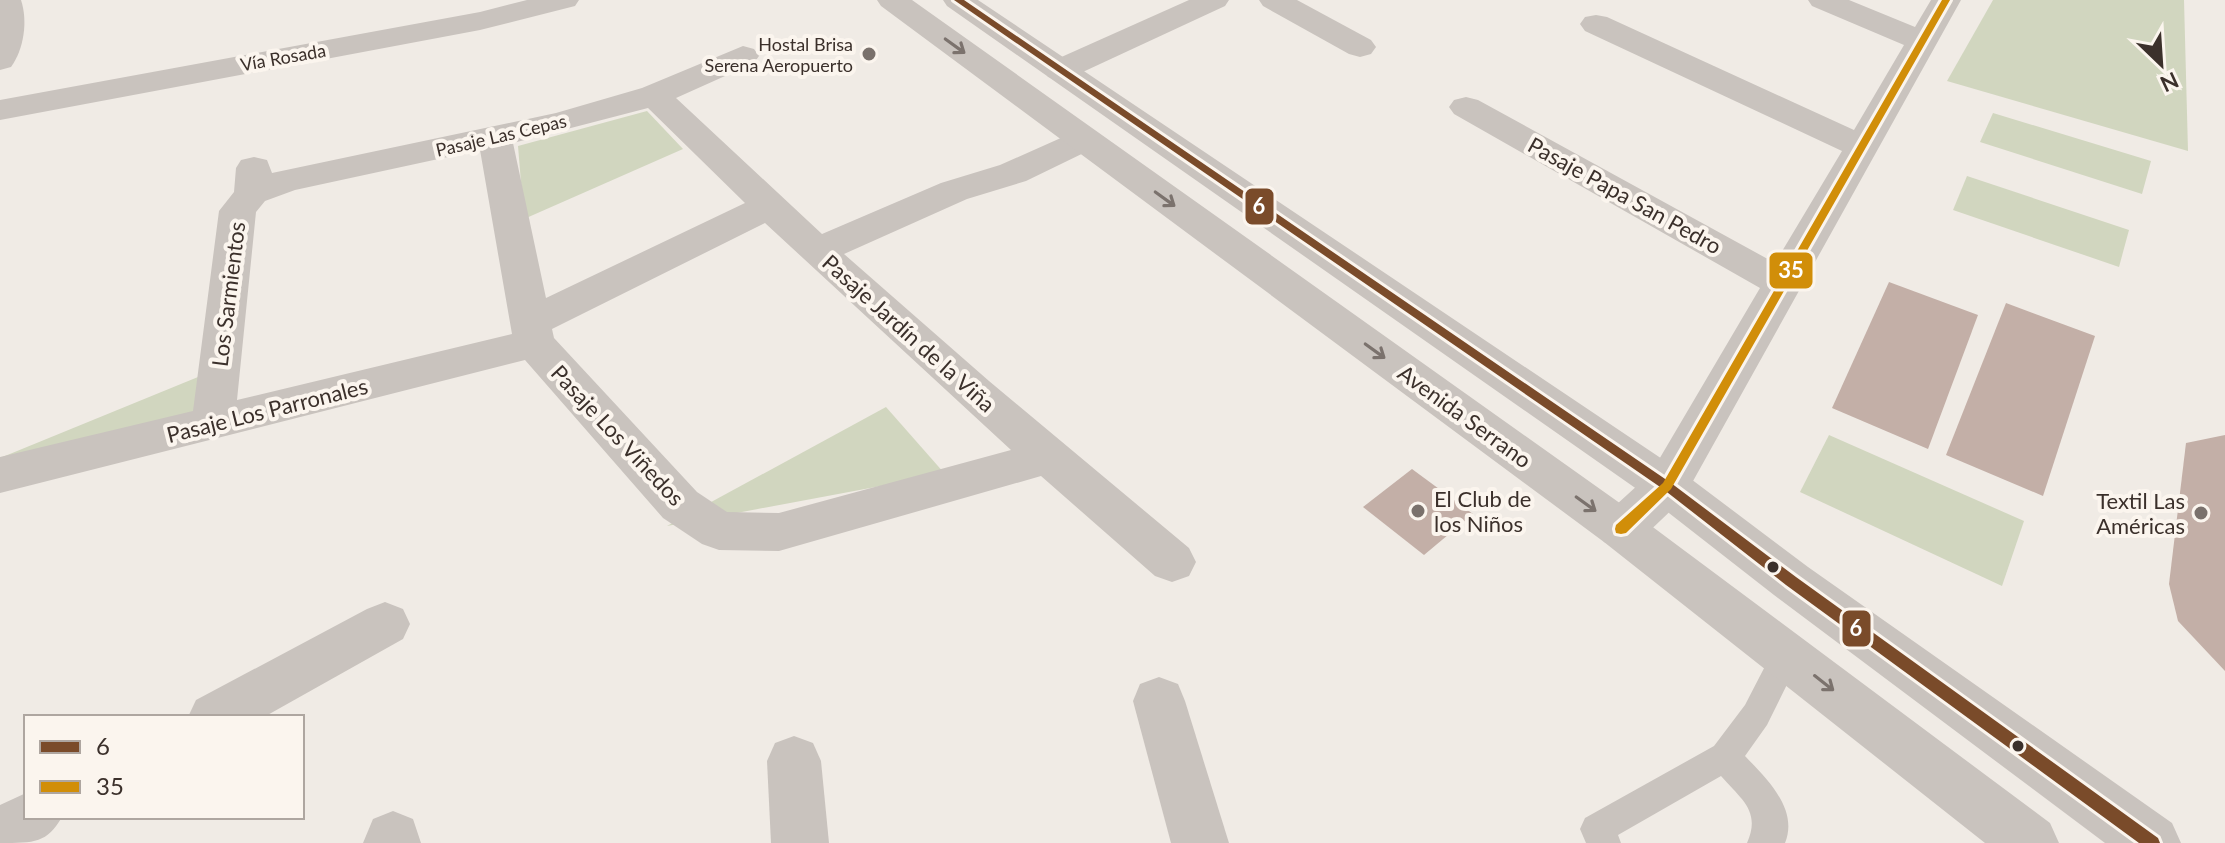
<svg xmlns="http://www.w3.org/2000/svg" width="2225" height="843" viewBox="0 0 2225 843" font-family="Lato,sans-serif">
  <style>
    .green { fill: #d1d6bf }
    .building { fill: #c3afa7 }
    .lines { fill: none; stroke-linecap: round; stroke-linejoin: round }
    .service { fill: #c9c3be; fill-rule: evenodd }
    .minor { fill: #c9c3be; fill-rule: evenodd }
    .tertiary { fill: #c9c3be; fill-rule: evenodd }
    .bus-1-casing { stroke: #fbf5ee; stroke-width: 6 }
    .bus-2-casing { stroke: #fbf5ee; stroke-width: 6 }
    .bus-1 { fill: #7a4b2a; fill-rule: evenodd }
    .bus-2 { fill: #d18e09; fill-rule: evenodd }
    .oneway { stroke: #7b726d }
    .poi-dot { fill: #7a716c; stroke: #fbf5ee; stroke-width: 3 }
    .bus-dot { fill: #3b302b; stroke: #fbf5ee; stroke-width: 3 }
    .labels { text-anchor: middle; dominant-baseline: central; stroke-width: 8; stroke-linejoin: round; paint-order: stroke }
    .far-poi-label { font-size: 18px; fill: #3b302b; stroke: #fbf5ee; text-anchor: end }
    .far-street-label { font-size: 18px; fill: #3b302b; stroke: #fbf5ee }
    .street-label { font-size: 22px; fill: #3b302b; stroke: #fbf5ee }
    .poi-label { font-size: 22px; fill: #3b302b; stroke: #fbf5ee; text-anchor: start }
    .line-badge { stroke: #fbf5ee; stroke-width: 3 }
    .badge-label { font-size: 22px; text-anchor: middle; font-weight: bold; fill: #fff }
  </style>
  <rect width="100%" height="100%" fill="#f0ebe5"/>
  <g class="green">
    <polygon points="1993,0 2184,0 2188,151 1947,81"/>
    <polygon points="647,111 683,149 524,219 518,146"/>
    <polygon points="1993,113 2151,161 2142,194 1980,142"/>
    <polygon points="1967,176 2129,230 2119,267 1953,210"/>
    <polygon points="220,368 213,424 0,458"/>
    <polygon points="886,407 945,474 667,526"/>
    <polygon points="1829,435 2024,521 2002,586 1800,492"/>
  </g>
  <g class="building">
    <polygon points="1889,282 1978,315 1928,449 1832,408"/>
    <polygon points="2006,303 2095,336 2043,496 1946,455"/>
    <polygon points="2225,435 2225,671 2178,621 2169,584 2186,443"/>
    <polygon points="1412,469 1473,514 1424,555 1363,507"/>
  </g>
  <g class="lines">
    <path class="service" d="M 1787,641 L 1798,645 L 1802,654 L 1767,725 L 1745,756 C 1766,778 1799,809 1785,843 L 1747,843 C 1761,811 1742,800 1721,776 L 1618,835 L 1621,843 L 1586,843 L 1580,829 L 1585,818 L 1714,746 L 1745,705 L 1776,645 Z"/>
    <g class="minor">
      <path d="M 0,0 L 21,0 C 28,21 24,49 11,67 L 0,70 Z"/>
      <polygon points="527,0 579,0 575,6 480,30 0,120 0,100 480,12"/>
      <polygon points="1189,0 1229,0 1225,6 1072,77 1060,80 1048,77 1044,70 1048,63"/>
      <polygon points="1259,0 1297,0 1371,40 1376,47 1371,54 1360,57 1349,54 1263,6"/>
      <polygon points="1808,0 1849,0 1915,27 1931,0 1961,0 1683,499 1638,542 1621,548 1604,542 1597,529 1604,516 1651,473 1760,288 1454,114 1449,107 1454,100 1466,97 1478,100 1775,263 1842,151 1585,31 1580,24 1585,17 1596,15 1607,17 1854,130 1904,45 1812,6"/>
      <path d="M 743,46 L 754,49 L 759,56 L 754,63 L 676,98 L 822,234 L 941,183 L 1000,165 L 1072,133 L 1084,130 L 1096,133 L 1101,140 L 1096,147 L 1026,181 L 967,199 L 844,254 L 989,381 L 1189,548 L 1196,562 L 1189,576 L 1172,582 L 1155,576 L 1041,476 L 779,551 L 719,550 L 702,544 L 663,518 L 525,360 L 0,493 L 0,457 L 193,411 L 219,211 L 234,192 L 236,168 L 241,160 L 254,157 L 267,160 L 272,173 L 556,113 L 642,88 ZM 648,108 L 745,203 L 546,298 L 513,143 ZM 480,150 L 512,334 L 237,400 L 256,212 L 265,201 L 295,190 ZM 765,223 L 1011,450 L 779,513 L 727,512 L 697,492 L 554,338 L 552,329 Z"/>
      <polygon points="385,602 403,609 410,624 403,639 264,717 188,717 196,700 367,609"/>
      <polygon points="1159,677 1178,684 1185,701 1229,843 1171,843 1133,701 1140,684"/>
      <polygon points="794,736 813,743 821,761 829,843 771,843 767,761 775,743"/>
      <path d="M 26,793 L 26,817 L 62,817 C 47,843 35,843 0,843 L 0,805 Z"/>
      <polygon points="393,811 413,819 421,843 363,843 373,819"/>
    </g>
    <g class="tertiary">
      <polygon points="877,0 912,0 1638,516 2050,823 2059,843 1985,843 1604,542 881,6"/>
      <polygon points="943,0 978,0 1683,473 1808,567 2172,823 2181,843 2105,843 1774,595 1651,499 947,6"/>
    </g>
    <g class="bus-1-casing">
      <polygon id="bus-1" points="954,0 964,0 1671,483 1796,577 2158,838 2160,843 2139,843 1786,585 1663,489"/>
    </g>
    <g class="bus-2-casing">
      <polygon id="bus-2" points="1942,0 1950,0 1671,489 1626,533 1621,534 1616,533 1615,529 1616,525 1663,483"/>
    </g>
    <use href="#bus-1" class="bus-1"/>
    <use href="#bus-2" class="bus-2"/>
  </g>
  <defs><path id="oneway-shaft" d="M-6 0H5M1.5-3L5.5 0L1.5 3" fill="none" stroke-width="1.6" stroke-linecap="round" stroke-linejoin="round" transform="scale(2)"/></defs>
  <g class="oneway">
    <use href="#oneway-shaft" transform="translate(955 46) rotate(36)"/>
    <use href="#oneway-shaft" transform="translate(1165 199) rotate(36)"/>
    <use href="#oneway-shaft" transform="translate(1375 351) rotate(36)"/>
    <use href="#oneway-shaft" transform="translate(1586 504) rotate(36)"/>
    <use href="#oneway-shaft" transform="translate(1824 683) rotate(38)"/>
  </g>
  <g class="poi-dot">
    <circle cx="869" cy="54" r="8"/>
    <circle cx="1418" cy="511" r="8"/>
    <circle cx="2201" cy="513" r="8"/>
  </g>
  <g class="bus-dot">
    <circle cx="1773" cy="567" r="7"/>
    <circle cx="2018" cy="746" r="7"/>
  </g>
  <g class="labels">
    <g class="far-poi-label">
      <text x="853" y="44">Hostal Brisa<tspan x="853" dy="21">Serena Aeropuerto</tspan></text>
    </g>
    <g class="far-street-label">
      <text transform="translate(283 57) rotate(-10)">Vía Rosada</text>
      <text transform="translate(501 135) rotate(-13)">Pasaje Las Cepas</text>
    </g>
    <g class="street-label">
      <text transform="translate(1625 195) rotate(29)">Pasaje Papa San Pedro</text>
      <text transform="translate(228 294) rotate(-83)">Los Sarmientos</text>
      <text transform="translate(909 333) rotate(42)">Pasaje Jardín de la Viña</text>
      <text transform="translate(267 410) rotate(-14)">Pasaje Los Parronales</text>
      <text transform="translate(1465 416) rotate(36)">Avenida Serrano</text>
      <text transform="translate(618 435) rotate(47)">Pasaje Los Viñedos</text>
    </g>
    <g class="poi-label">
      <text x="1434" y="498">El Club de<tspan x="1434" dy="25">los Niños</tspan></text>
      <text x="2185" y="500" text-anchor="end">Textil Las<tspan x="2185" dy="25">Américas</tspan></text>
    </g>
  </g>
  <g class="line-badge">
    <rect x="1244" y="187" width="31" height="39" rx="8" fill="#7a4b2a"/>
    <rect x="1768" y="251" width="46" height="39" rx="8" fill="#d18e09"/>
    <rect x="1841" y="609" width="31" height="39" rx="8" fill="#7a4b2a"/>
  </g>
  <g class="badge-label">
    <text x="1259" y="214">6</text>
    <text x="1791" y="278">35</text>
    <text x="1856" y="636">6</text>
  </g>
  <rect x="24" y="715" width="280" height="104" fill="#fbf5ee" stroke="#aea6a0" stroke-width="2"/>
  <rect x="40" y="741" width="40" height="12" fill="#7a4b2a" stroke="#aea6a0" stroke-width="2"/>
  <text x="96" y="755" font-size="24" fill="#3b302b">6</text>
  <rect x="40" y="781" width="40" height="12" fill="#d18e09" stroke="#aea6a0" stroke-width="2"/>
  <text x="96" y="795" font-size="24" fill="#3b302b">35</text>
  <g transform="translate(2161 64) rotate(155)" stroke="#fbf5ee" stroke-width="6" paint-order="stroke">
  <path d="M0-6L14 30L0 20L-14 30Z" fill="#3b302b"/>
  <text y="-12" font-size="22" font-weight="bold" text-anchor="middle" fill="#3b302b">N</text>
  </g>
</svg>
